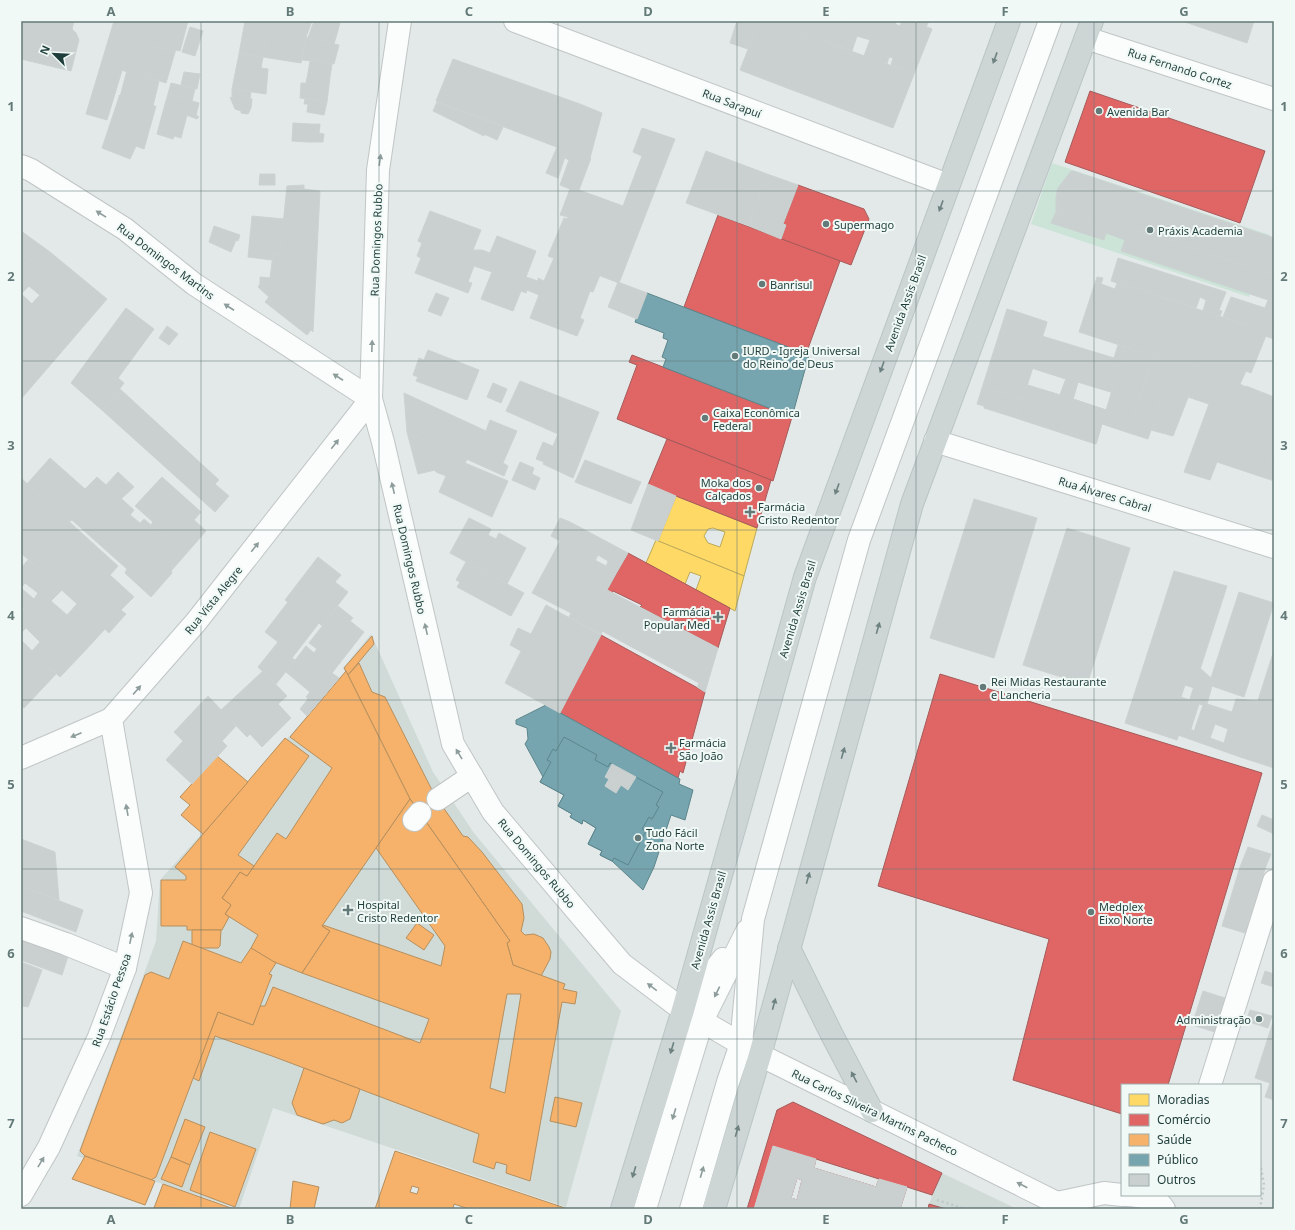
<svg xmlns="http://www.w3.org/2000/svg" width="1295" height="1230" viewBox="0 0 1295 1230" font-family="'Noto Sans',sans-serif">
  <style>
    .built { fill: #d0dbd8 }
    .green { fill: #cbe4d7 }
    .homes { fill: #ffd966; stroke: #bcaa59; fill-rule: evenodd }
    .shops { fill: #e06666; stroke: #a65a59; fill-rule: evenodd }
    .health { fill: #f6b26b; stroke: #b68f5d; fill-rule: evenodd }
    .public { fill: #76a5af; stroke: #5c868c }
    .building { fill: #cad0cf; stroke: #cbd2d1; fill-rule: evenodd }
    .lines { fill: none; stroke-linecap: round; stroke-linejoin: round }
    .minor-casing { stroke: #c0c6c5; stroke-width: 24 }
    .major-casing { stroke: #bbc5c5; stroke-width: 24 }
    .path { stroke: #c0c9c8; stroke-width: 2.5; stroke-dasharray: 2 3; stroke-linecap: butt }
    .minor { stroke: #fbfcfc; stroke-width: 22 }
    .major { stroke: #cdd5d5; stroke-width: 22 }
    .oneway { fill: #6d8280 }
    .oneway2 { fill: #8d9d9c }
    .grid { fill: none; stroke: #647a78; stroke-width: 1; stroke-opacity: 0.55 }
    .poi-dot { fill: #647a78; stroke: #f1f9f6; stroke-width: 1.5 }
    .labels { text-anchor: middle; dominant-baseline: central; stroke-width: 4; stroke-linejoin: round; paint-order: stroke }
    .street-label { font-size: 11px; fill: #1f3e3b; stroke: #f1f9f6 }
    .poi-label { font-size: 11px; fill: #1f3e3b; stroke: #f1f9f6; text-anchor: start }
    .neatline { fill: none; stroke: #647a78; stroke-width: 1.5 }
    .grid-label { font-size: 13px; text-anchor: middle; font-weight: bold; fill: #647a78 }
  </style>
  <rect width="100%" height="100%" fill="#e3e9e8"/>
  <g class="built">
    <polygon points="371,634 433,772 474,833 621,1011 566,1207 273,1108 239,1209 77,1156 156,941 160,880 346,673 343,668"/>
    <polygon points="942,1173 1017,1209 928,1209 932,1195"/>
  </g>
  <polygon class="green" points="1052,163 1270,235 1249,297 1031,224"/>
  <g class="homes">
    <path d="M 676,496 L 757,528 L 744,576 L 658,541 ZM 713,528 L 725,532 L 720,547 L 708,543 L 704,536 L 708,529 Z"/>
    <polygon points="656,540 744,576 735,611 696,590 701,576 690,572 685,584 646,563"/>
  </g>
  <g class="shops">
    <polygon points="1090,91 1265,151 1240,223 1065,162"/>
    <polygon points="798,185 864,209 869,219 851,265 781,239 786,225 783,224"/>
    <polygon points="718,215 840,261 806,354 684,307"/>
    <polygon points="632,355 792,417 773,481 617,419 637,365 629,362"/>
    <polygon points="667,439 771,480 757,528 648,485"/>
    <polygon points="628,553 730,608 718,648 640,607 642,605 613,591 612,593 607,590"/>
    <polygon points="601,635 705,692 683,773 680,771 678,778 560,713"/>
    <polygon points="940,674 1262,773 1168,1085 1122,1085 1122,1114 1013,1080 1049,939 878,886"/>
    <path d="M 793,1102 L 942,1173 L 932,1195 L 907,1187 L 900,1209 L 747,1209 L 777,1110 ZM 816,1159 L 879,1179 L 876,1187 L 814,1168 ZM 797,1178 L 802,1180 L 797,1200 L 791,1198 Z"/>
    <polygon points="929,1204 946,1209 928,1209"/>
  </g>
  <g class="health">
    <polygon points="372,636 374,644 348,675 344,668"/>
    <polygon points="359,663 372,692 385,697 434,794 463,836 468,837 482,852 522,904 524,918 521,931 525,935 534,934 543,938 549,947 551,952 550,959 541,976 513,965 507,943 510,941 410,799 348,675"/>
    <polygon points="346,671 410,799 322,926 330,931 302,973 272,961 251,948 258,935 225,914 231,905 222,898 240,872 247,876 277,833 286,839 332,768 290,737"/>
    <polygon points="285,738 309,756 238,855 254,866 247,876 240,872 222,898 231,905 225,914 229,917 222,930 187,930 187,926 161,926 161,880 186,880 186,876 175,867"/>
    <polygon points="217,756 248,782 203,834 181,815 190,805 180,797"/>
    <path d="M 410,799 L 510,941 L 507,943 L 513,965 L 565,984 L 563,989 L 577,992 L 575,1004 L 562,1002 L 530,1181 L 506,1173 L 507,1165 L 496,1162 L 494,1169 L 473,1162 L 479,1134 L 272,1056 L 215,1036 L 199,1081 L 193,1078 L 218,1012 L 253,1025 L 260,1006 L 265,1006 L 273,987 L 420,1043 L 429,1019 L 302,973 L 330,931 L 322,926 L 323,925 L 441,966 L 445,946 L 376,848 ZM 507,994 L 521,994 L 505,1093 L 490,1088 Z"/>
    <polygon points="417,923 434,935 424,950 406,938"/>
    <polygon points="192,930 221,930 220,946 218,948 201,948 192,945"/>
    <polygon points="183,941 241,963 251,948 276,963 269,974 272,975 253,1025 218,1012 156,1177 151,1180 85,1156 80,1151 145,975 151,972 169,979"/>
    <polygon points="304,1068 360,1089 350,1119 342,1123 334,1120 323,1124 297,1115 292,1103"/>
    <polygon points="555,1097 582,1103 576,1127 550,1121"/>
    <polygon points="185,1119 205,1127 190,1165 171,1157"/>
    <polygon points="210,1132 256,1149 235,1207 190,1190"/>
    <path d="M 395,1151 L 565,1208 L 565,1209 L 469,1209 L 454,1204 L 453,1209 L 375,1209 ZM 412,1186 L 419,1188 L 417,1194 L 410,1192 Z"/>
    <polygon points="85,1156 155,1181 145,1205 72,1179"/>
    <polygon points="171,1157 190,1165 182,1187 161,1179"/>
    <polygon points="293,1181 319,1187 314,1209 290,1209"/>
    <polygon points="163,1184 234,1209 154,1208"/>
  </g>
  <g class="public">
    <polygon points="647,293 809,355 792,417 663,367 666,359 662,357 668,340 663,338 664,333 635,322"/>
    <polygon points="546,705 678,778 680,779 679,784 693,790 685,820 671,815 654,867 643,890 612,861 600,855 602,851 588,844 596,828 583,820 582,824 570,817 572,814 558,806 564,795 540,782 543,777 525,744 528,739 527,728 516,724 516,720"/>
    <polygon points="564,737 597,755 595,760 608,767 610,763 612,764 663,792 656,805 659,807 652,819 649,817 642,829 646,831 628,865 614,858 612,861 600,855 602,851 588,844 596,828 583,820 582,824 570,817 572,814 558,806 564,795 540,782 551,762 547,760 553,749 556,751"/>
  </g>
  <g class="building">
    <polygon points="21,21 74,21 72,29 76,33 79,40 71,71 21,59"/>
    <polygon points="114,21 137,21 107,120 86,114"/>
    <polygon points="137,21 188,21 180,51 176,50 175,52 131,40"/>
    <polygon points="245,21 269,22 263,57 239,54"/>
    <polygon points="269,21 312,21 306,37 301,63 263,57"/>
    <polygon points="314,21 335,21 340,23 334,44 308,38"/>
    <polygon points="737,21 759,21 748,49 730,43"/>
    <polygon points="759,21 768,21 807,35 787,88 740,70"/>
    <polygon points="768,21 813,21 807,35"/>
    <polygon points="813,21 839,21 844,23 845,21 896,21 895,24 900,26 902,21 912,21 932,29 914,74 891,65 893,58 889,57 887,64 864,56 870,40 857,36 852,51 807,35"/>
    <polygon points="912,21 929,21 926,27"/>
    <polygon points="1182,21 1254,21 1247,43"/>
    <polygon points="190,27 203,31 195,56 182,52"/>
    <polygon points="807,35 914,74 893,128 787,88"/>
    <polygon points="306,37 316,40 313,61 302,60"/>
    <polygon points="131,40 175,52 166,83 127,70 127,72 122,70"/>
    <polygon points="316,40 339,45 334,64 313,60"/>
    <polygon points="239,54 263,57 261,68 268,69 266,94 232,89"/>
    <polygon points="453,59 580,104 567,151 436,101"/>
    <polygon points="313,60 332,64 330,77 308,73 310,61 313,61"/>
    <polygon points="127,70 159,81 153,106 156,106 144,149 136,146 130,159 102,148 119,97 119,95 120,97"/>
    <polygon points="184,72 200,74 197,89 181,85"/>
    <polygon points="308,73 330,77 327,102 300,98 301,83 306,83"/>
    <polygon points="171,83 195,89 192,101 168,94"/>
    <polygon points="232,89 251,92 250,98 252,99 251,108 248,114 241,113 241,111 235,109 230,97 232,98"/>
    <polygon points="168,94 199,103 196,115 199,117 197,119 181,113 182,110 165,104"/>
    <polygon points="305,99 327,102 324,115 307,112 308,104 304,104"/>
    <polygon points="437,102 503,127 497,140 484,134 484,136 433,111"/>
    <polygon points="165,104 182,110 181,113 187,115 181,138 174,136 173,139 157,134"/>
    <polygon points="580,104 602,113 590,158 591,158 579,190 623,206 642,156 633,152 642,128 675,139 619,283 548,256 564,218 567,219 568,217 560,215 570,189 560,185 569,160 565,158"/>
    <polygon points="293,123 310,124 308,142 292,141"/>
    <polygon points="310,124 320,124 319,133 324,134 323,142 308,142"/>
    <polygon points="557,147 567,151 558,178 546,173"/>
    <polygon points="706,151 767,174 749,226 686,203"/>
    <polygon points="1071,171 1274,238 1274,323 1271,322 1267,333 1223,317 1231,297 1265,308 1268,300 1121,251 1125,240 1106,233 1104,240 1051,223 1056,212 1056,197 1058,188"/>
    <polygon points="1073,171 1274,238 1274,275 1108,221 1106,228 1058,212 1059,198 1063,185"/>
    <polygon points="260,174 275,174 275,185 259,185"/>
    <polygon points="767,174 798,185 783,224 786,225 781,239 749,226"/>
    <polygon points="304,185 304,189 320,191 313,332 311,330 307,335 265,302 269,297 258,287 260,284 260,277 270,278 273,254 280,254 287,186"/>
    <polygon points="430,211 481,230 473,250 482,250 490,253 497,236 536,251 526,277 538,281 538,278 544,281 554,258 600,275 593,292 590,291 580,318 584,320 577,336 530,318 539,295 527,290 526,293 521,291 513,311 481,299 492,272 474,266 468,282 472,283 468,293 415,273 421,258 417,256 422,243 418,241"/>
    <polygon points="252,216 284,219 280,254 273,254 272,260 248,257"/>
    <polygon points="214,226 240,235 238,241 236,240 231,252 209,242"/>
    <path d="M 21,231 L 50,252 L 107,299 L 21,399 ZM 29,286 L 40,295 L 32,304 L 21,294 Z"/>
    <path d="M 21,253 L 31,261 L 34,257 L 67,287 L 66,289 L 78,299 L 56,324 L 58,325 L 45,340 L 41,337 L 36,344 L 22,332 L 21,333 ZM 29,286 L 40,295 L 32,304 L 21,294 Z"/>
    <polygon points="1118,258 1226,292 1219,310 1222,311 1220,316 1203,311 1206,300 1200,297 1196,308 1111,281"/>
    <polygon points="1097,277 1103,278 1101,284 1115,289 1117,283 1219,316 1200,367 1155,352 1154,356 1079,332"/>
    <polygon points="618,282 647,293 637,319 608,307"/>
    <polygon points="436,293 449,298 441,316 428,311"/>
    <polygon points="126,308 154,329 118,378 124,383 103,411 71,383"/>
    <polygon points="1007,309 1047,322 1016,418 984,408 984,406 977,404"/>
    <polygon points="1011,310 1047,322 1023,399 986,388"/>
    <polygon points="1219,316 1267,333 1251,373 1246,371 1240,384 1246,387 1210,480 1184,472 1209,404 1188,397"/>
    <polygon points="1271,322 1274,323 1274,339 1265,336"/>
    <polygon points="167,326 178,334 169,345 159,338"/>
    <polygon points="1042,336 1114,358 1118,345 1125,347 1111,392 1078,382 1073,399 1106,410 1096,444 1016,418 1027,385 1060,395 1066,379 1032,368"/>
    <polygon points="1055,347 1119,367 1111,392 1078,382 1073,399 1106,410 1096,444 1016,418 1027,385 1060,395 1066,379 1032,368 1036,356 1050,361"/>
    <polygon points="1125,347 1154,356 1147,376 1119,367"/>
    <polygon points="428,350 479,370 467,400 416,381 418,377 413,375 419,358 424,360"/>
    <polygon points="1155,352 1174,358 1148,439 1129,433"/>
    <polygon points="1174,358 1200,367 1173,436 1151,430"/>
    <polygon points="1119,367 1147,376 1129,433 1102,424"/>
    <polygon points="520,381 599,412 581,458 553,446 558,434 506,411"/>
    <polygon points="493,383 507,389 501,403 487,397"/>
    <polygon points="1246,386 1274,397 1274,454 1265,478 1217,462"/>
    <polygon points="120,389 219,480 215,484 229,496 215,512 103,411"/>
    <polygon points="404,393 486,431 490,420 517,431 503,463 508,466 504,476 407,432"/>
    <polygon points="407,432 467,459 465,463 508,481 492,517 439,492 446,476 436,472 435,470 418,474"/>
    <polygon points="543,442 581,458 573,478 543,464 544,462 536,459"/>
    <polygon points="1274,454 1274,481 1265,478"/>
    <polygon points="50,458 85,489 97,477 134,510 130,515 140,523 144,519 185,555 171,571 172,573 151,597 125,573 127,569 72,520 69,522 27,484"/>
    <polygon points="585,460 641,482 631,504 575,482"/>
    <polygon points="520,462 534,468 532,474 540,478 535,490 512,480"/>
    <polygon points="118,472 134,487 121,499 106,485"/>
    <polygon points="162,477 201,512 194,520 206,531 185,555 151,525 153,522 135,506"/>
    <polygon points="21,478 118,566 110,575 134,597 121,610 126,614 109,633 21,553"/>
    <polygon points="648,484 676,496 658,541 631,530"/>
    <polygon points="974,499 1037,518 994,658 930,638"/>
    <polygon points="469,518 491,529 488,535 496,539 499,533 526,548 507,584 450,553"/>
    <polygon points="560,518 570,522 560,541 551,536"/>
    <polygon points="570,522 628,553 617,572 606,567 608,561 598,555 595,561 560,541"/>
    <polygon points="1067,528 1130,548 1087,685 1023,665"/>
    <polygon points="560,541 617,572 607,590 550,560"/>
    <polygon points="318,557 341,575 335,582 348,592 322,626 319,623 292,658 295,660 276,684 258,667 278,642 265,632 288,602 285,600"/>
    <polygon points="28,560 62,590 51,601 67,615 77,604 105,629 81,655 21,598 21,588 34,599 38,593 25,583 21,588 21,568"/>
    <polygon points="550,560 718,648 705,692 697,687 699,683 602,631 601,634 569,617 571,613 532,593"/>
    <polygon points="466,562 524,593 511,616 457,587 460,582 456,580"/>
    <polygon points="1174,571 1227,586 1194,688 1185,685 1181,697 1190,700 1177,740 1125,723"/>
    <path d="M 1239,592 L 1274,603 L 1244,697 L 1212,686 L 1207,704 L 1232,712 L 1236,699 L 1258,701 L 1240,757 L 1178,735 L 1200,668 L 1211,678 ZM 1199,704 L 1203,705 L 1194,731 L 1191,729 ZM 1215,724 L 1228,729 L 1224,743 L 1210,738 Z"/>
    <polygon points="21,598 81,655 60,677 32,651 40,642 26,628 21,633 21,613 24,609 21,606"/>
    <polygon points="546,605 601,635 560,713 505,683 521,651 510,645 518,628 531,634"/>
    <polygon points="338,606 353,618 350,621 364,632 332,673 339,678 307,716 300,709 308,699 306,697 310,692 286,672 306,646 314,653 317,649 309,643"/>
    <polygon points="21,640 56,674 24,708 21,705"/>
    <polygon points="1274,650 1274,768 1240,757"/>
    <polygon points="263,671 287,696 278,704 291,718 262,747 250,734 247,737 221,710"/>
    <polygon points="208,696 236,726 222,741 227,746 192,784 166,760 183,741 174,732"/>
    <polygon points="612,764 636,777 628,790 621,785 616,793 605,786 609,779 605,777"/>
    <polygon points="1262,815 1274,820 1274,834 1257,826"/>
    <polygon points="21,839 55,852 59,900 21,886"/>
    <polygon points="1248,847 1271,854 1266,866 1245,933 1222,926 1240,867"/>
    <polygon points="21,886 83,910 76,932 21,911"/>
    <polygon points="21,936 69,953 62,975 21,960"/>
    <polygon points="21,962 42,970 28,1007 23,1006 22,1009"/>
    <polygon points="1265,971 1274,974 1274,987 1261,983"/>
    <polygon points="1203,991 1225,998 1215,1032 1192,1025"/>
    <polygon points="1250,1010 1272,1016 1268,1028 1246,1021"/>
    <polygon points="1274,1019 1274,1100 1265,1097 1270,1083 1255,1078"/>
    <path d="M 773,1146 L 816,1159 L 814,1168 L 876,1187 L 879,1179 L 907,1187 L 900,1209 L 754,1209 ZM 797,1178 L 802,1180 L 797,1200 L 791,1198 Z"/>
  </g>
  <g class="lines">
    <g class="minor-casing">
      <g id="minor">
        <polyline points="400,21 378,170 371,399 383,442 453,744 493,812 622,964 683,1010 760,1055 1069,1209"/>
        <polyline points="515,21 948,185"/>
        <polyline points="1086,38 1274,99"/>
        <polyline points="21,166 31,170 125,229 194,284 371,399"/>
        <polyline points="935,441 1274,547"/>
        <polyline points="21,758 111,719 196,622 371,399"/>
        <polyline points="438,799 472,776"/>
        <polyline points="414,820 420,813"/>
        <polyline points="21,928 66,944 125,968"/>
        <polyline points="683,1010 723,959"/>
        <polyline points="1210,1085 1274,881"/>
        <polyline points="21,1195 49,1147 99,1037 125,968 141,893 111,719"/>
        <path d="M 1126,1195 C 1138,1196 1157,1197 1164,1209"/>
        <polyline points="1057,1203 1104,1193 1122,1195"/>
        <polyline points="645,1209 702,1021 747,931"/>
        <polyline points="691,1209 728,1082 741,1044 753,919 859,540 1050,21"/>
      </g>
    </g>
    <g class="major-casing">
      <g id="major">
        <polyline points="789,948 832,1035 872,1111"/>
        <polyline points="622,1209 683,1010 805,577 1009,21"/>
        <polyline points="714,1209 760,1055 912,504 1092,21"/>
      </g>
    </g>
    <g class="path">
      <polyline points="1260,1163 1264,1185 1260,1209"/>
      <polyline points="937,1200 965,1209"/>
    </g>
    <use href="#minor" class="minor"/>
    <use href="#major" class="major"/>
  </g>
  <defs><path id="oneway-solid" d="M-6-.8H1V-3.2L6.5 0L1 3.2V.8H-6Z"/></defs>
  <g class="oneway">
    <use href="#oneway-solid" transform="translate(995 58) rotate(110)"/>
    <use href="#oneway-solid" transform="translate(941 206) rotate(110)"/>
    <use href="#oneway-solid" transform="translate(882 367) rotate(110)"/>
    <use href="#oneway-solid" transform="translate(837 489) rotate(110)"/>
    <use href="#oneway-solid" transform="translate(878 628) rotate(-74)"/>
    <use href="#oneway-solid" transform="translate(843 753) rotate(-74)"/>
    <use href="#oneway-solid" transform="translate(808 878) rotate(-74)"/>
    <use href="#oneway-solid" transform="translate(774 1004) rotate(-75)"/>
    <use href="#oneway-solid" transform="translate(672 1048) rotate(107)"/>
    <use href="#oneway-solid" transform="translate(854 1077) rotate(-118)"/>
    <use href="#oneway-solid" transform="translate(737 1131) rotate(-74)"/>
    <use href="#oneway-solid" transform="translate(634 1172) rotate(107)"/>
  </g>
  <g class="oneway2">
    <use href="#oneway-solid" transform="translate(380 160) rotate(-82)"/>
    <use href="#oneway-solid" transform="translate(101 214) rotate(-148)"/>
    <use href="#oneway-solid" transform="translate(229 307) rotate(-147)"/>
    <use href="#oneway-solid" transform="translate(372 346) rotate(-88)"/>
    <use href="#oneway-solid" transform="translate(338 377) rotate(-147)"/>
    <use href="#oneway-solid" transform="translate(335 444) rotate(-52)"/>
    <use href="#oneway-solid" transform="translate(393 488) rotate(-103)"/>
    <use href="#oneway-solid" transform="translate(255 547) rotate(-52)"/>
    <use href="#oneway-solid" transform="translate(426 629) rotate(-103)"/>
    <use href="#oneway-solid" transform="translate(137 690) rotate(-49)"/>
    <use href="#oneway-solid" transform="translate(76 735) rotate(157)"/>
    <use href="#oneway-solid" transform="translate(459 754) rotate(-121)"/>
    <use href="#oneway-solid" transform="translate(127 810) rotate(-100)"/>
    <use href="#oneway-solid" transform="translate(131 938) rotate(-78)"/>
    <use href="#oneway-solid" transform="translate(652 987) rotate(-143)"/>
    <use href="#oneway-solid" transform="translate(717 992) rotate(116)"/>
    <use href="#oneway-solid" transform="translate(674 1114) rotate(107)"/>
    <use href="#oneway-solid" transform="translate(41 1162) rotate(-59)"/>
    <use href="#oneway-solid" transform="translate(702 1172) rotate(-74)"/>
    <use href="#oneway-solid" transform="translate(1022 1185) rotate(-153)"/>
  </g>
  <path class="grid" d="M 201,21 L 201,1209M 379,21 L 379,1209M 558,21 L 558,1209M 737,21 L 737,1209M 916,21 L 916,1209M 1094,21 L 1094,1209M 21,191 L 1274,191M 21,361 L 1274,361M 21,530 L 1274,530M 21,700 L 1274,700M 21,869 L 1274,869M 21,1039 L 1274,1039"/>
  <g class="poi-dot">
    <circle cx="1099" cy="111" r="4"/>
    <circle cx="826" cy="224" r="4"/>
    <circle cx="1150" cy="230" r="4"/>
    <circle cx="762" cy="284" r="4"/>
    <circle cx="735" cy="356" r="4"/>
    <circle cx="705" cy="418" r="4"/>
    <circle cx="759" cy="488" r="4"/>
    <path d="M748 506h4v4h4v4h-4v4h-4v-4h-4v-4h4z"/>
    <path d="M716 611h4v4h4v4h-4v4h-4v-4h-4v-4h4z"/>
    <circle cx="983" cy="687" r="4"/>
    <path d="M669 742h4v4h4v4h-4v4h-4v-4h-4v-4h4z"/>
    <circle cx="638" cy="838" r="4"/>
    <path d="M346 904h4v4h4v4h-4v4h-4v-4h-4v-4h4z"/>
    <circle cx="1091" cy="912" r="4"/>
    <circle cx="1259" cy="1019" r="4"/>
  </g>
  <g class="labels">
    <g class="street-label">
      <text transform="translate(1180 68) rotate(18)">Rua Fernando Cortez</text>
      <text transform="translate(732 103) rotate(21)">Rua Sarapuí</text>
      <text transform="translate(376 240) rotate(-88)">Rua Domingos Rubbo</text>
      <text transform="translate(166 261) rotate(37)">Rua Domingos Martins</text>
      <text transform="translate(905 303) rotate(-70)">Avenida Assis Brasil</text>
      <text transform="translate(1105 494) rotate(17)">Rua Álvares Cabral</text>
      <text transform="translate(410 559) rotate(77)">Rua Domingos Rubbo</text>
      <text transform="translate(213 600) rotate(-51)">Rua Vista Alegre</text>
      <text transform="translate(797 609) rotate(-73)">Avenida Assis Brasil</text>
      <text transform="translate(537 863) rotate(50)">Rua Domingos Rubbo</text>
      <text transform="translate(708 920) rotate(-74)">Avenida Assis Brasil</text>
      <text transform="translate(111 1000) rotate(-71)">Rua Estácio Pessoa</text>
      <text transform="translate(875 1112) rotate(26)">Rua Carlos Silveira Martins Pacheco</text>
    </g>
    <g class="poi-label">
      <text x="1107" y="111">Avenida Bar</text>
      <text x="834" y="224">Supermago</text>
      <text x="1158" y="230">Práxis Academia</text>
      <text x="770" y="284">Banrisul</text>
      <text x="743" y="350">IURD - Igreja Universal<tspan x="743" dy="13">do Reino de Deus</tspan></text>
      <text x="713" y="412">Caixa Econômica<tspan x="713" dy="13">Federal</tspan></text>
      <text x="751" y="482" text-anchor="end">Moka dos<tspan x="751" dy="13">Calçados</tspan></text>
      <text x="758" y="506">Farmácia<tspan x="758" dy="13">Cristo Redentor</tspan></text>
      <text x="710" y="611" text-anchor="end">Farmácia<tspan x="710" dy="13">Popular Med</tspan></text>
      <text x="991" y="681">Rei Midas Restaurante<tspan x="991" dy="13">e Lancheria</tspan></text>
      <text x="679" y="742">Farmácia<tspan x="679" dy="13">São João</tspan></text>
      <text x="646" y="832">Tudo Fácil<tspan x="646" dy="13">Zona Norte</tspan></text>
      <text x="357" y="904">Hospital<tspan x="357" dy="13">Cristo Redentor</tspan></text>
      <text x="1099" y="906">Medplex<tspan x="1099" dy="13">Eixo Norte</tspan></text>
      <text x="1251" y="1019" text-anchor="end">Administração</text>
    </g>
  </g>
  <rect width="1295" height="1230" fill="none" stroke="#f1f9f6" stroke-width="44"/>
  <rect x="1121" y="1084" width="140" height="112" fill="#f1f9f6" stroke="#9daeab"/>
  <rect x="1129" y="1094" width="20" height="12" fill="#ffd966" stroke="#9daeab"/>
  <text x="1157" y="1104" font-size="12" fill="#1f3e3b">Moradias</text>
  <rect x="1129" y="1114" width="20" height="12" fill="#e06666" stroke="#9daeab"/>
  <text x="1157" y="1124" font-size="12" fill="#1f3e3b">Comércio</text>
  <rect x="1129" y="1134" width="20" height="12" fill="#f6b26b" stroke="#9daeab"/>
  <text x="1157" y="1144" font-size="12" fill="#1f3e3b">Saúde</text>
  <rect x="1129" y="1154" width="20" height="12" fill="#76a5af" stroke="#9daeab"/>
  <text x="1157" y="1164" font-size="12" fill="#1f3e3b">Público</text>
  <rect x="1129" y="1174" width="20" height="12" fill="#cad0cf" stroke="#9daeab"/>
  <text x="1157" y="1184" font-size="12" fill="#1f3e3b">Outros</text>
  <g transform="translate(54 54) rotate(294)" stroke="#f1f9f6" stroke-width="3" paint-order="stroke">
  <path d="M0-3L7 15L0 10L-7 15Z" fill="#1f3e3b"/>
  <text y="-6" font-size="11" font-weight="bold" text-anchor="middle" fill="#1f3e3b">N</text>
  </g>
  <rect x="22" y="22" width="1251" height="1186" class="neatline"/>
  <g class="grid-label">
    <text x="111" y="16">A</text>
    <text x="290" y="16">B</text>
    <text x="469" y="16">C</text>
    <text x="648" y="16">D</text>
    <text x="826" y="16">E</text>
    <text x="1005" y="16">F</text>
    <text x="1184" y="16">G</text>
    <text x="11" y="111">1</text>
    <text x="1284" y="111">1</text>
    <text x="11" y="281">2</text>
    <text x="1284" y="281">2</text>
    <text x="11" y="450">3</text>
    <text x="1284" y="450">3</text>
    <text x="11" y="620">4</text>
    <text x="1284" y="620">4</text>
    <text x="11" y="789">5</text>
    <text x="1284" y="789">5</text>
    <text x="11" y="958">6</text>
    <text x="1284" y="958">6</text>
    <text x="11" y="1128">7</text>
    <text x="1284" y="1128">7</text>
    <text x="111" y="1224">A</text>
    <text x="290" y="1224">B</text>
    <text x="469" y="1224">C</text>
    <text x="648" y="1224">D</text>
    <text x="826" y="1224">E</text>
    <text x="1005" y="1224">F</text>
    <text x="1184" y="1224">G</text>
  </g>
</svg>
